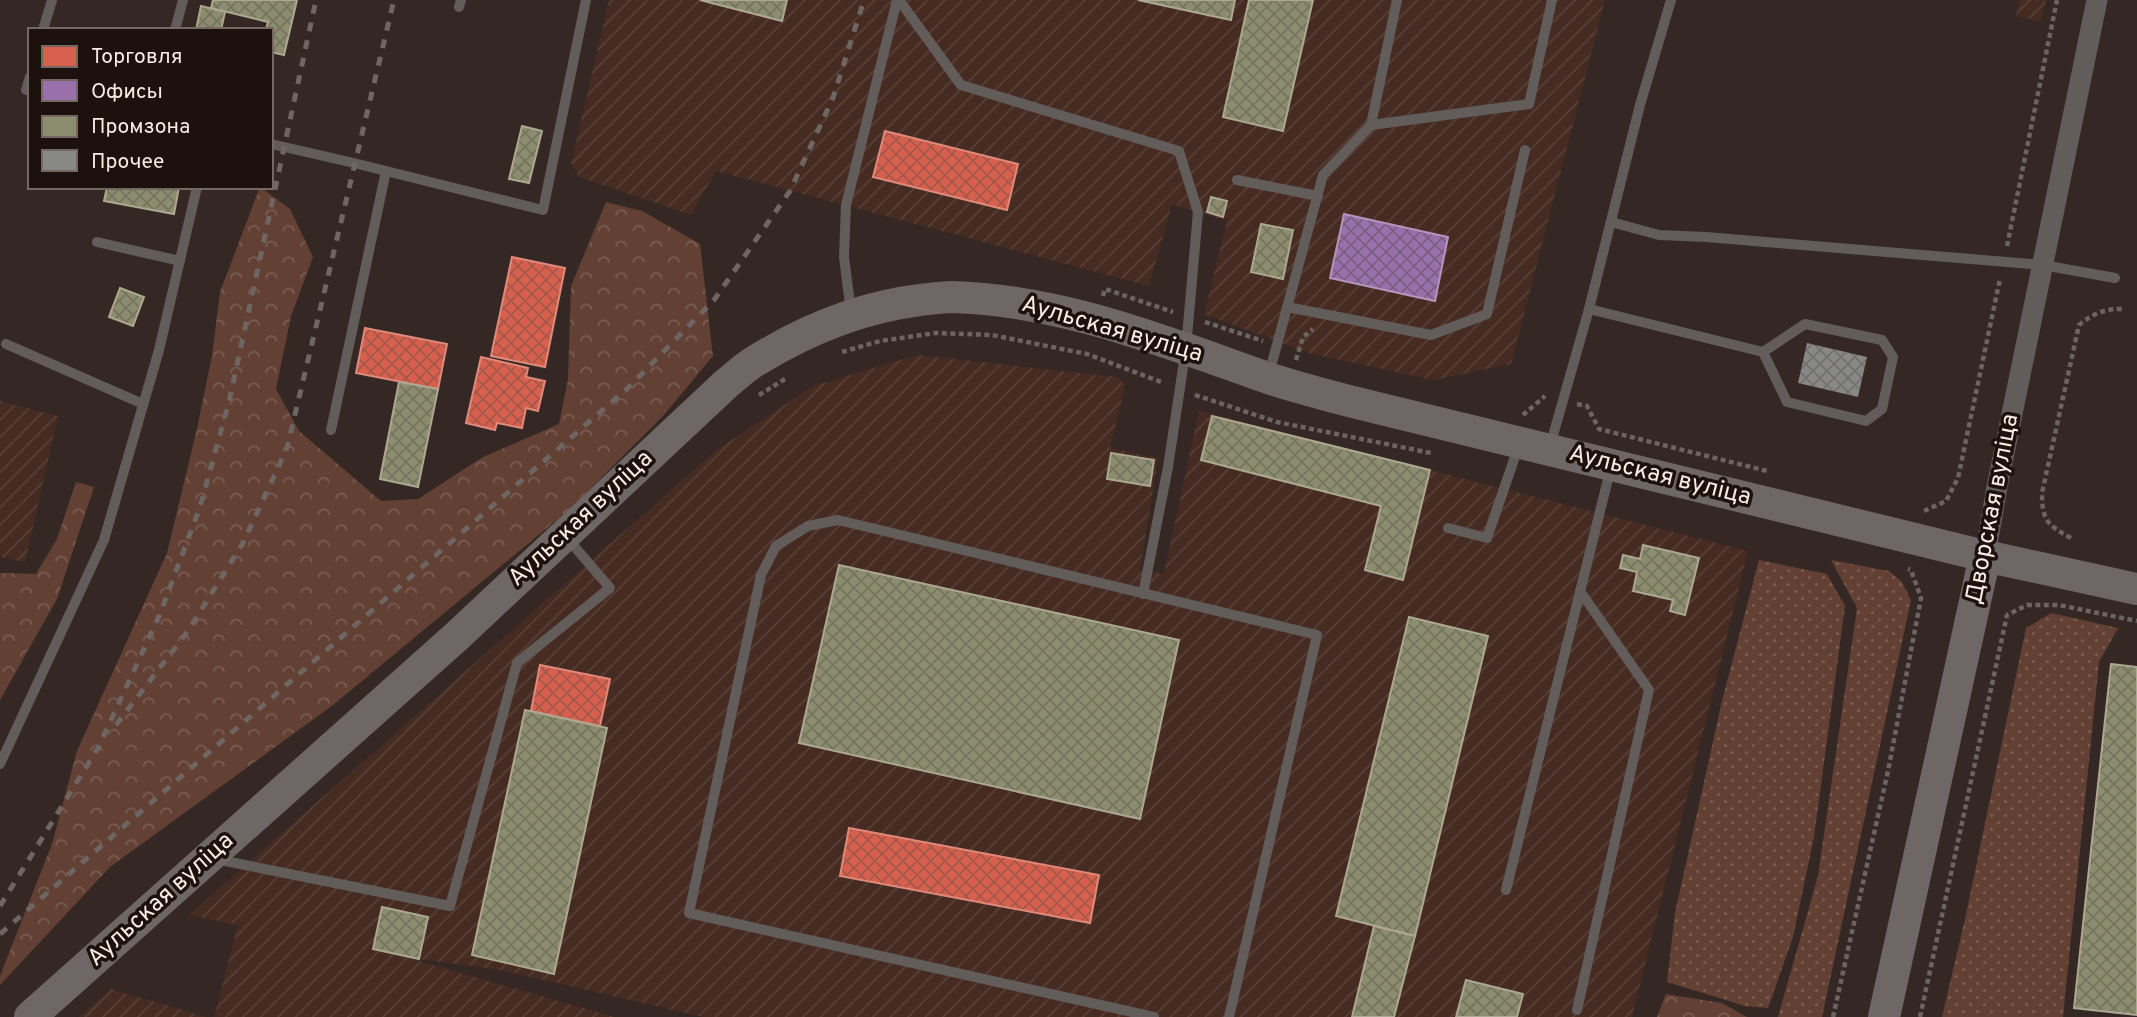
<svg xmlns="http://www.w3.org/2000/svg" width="2137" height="1017" viewBox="0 0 2137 1017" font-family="Overpass,sans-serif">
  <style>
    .industrial { fill: url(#industrial-furrows) }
    .grass { fill: url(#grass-dots) }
    .forest { fill: url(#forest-crowns) }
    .shops { fill: url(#shops-cross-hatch); stroke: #e1897a; stroke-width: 2 }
    .offices { fill: url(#offices-cross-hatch); stroke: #b695bc; stroke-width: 2 }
    .industry { fill: url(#industry-cross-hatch); stroke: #ada891; stroke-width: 2 }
    .building { fill: url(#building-cross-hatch) }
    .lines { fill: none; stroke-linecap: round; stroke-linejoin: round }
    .path { stroke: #6b6461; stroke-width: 4.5; stroke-dasharray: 5 3.5; stroke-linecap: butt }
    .lane { stroke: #625d5a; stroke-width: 10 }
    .street { stroke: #625d5a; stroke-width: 21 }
    .secondary { stroke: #6e6765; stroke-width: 32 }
    .rail { stroke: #6f6664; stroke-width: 5; stroke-dasharray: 9 9; stroke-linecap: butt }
    .labels { text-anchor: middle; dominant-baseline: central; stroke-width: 7; stroke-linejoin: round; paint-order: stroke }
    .street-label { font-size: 24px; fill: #faeae4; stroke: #1c110d }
  </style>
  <defs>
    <pattern id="industrial-furrows" width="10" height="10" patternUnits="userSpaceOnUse" patternTransform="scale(1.75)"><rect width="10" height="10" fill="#452b21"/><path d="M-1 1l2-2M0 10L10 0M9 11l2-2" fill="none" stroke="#584036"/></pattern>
    <pattern id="grass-dots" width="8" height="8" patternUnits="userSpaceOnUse" patternTransform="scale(1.75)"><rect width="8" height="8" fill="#624134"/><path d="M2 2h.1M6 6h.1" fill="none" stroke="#795d51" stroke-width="1.8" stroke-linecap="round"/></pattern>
    <pattern id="forest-crowns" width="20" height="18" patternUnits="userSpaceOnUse" patternTransform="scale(1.75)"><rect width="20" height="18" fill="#624134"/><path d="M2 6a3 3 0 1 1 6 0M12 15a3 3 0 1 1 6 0" fill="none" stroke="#795d51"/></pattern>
    <pattern id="shops-cross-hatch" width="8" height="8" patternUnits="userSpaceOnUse" patternTransform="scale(1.75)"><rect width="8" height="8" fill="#d6604d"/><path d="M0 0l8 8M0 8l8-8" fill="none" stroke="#a5574a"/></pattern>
    <pattern id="offices-cross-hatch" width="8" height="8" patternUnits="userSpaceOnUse" patternTransform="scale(1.75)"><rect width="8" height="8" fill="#9970ab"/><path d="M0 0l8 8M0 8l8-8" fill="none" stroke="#7a5f82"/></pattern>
    <pattern id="industry-cross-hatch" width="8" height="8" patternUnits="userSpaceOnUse" patternTransform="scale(1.75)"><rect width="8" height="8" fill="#8c8c6e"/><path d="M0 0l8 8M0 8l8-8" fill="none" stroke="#75745f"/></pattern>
    <pattern id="building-cross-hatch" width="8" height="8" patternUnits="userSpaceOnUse" patternTransform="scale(1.75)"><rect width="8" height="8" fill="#888886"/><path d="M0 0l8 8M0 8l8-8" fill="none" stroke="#73716f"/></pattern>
  </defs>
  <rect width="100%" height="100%" fill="#352824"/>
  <g class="industrial">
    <polygon points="609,0 1605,0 1511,364 1434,380 1312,354 1204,314 1227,221 1172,204 1149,286 716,171 691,215 579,177 571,164"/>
    <polygon points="2019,0 2046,0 2041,22 2016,16"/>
    <polygon points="917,355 1117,377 1125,386 1110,448 1158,458 1140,570 1164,574 1199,411 1748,551 1632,1017 703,1017 500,970 419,959 391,953 614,1017 214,1017 238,925 189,915 714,452 813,386"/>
    <polygon points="0,401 58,416 25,562 0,557"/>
    <polygon points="111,989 207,1017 79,1017"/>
  </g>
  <g class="grass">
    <polygon points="1759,560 1827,574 1845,606 1814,837 1793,937 1768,1008 1745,1006 1667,982 1675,913 1722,701"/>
    <polygon points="1831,560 1889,571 1902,582 1911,600 1822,1017 1778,1017 1818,876 1857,608"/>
    <polygon points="2051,613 2118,628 2099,662 2063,1017 1942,1017 1965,919 2026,628"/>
  </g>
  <g class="forest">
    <polygon points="260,187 290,209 313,257 291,316 276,389 299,431 381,501 418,499 483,457 559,424 568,379 571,286 606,202 642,211 700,244 713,356 663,416 570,509 333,705 110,867 0,985 0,976 52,844 77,751 167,553 196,433 212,356 220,292"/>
    <polygon points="76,482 94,487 57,599 0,700 0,573 36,574 57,539"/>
    <polygon points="1666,994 1722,1003 1747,1017 1657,1017"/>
  </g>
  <g class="shops">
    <polygon points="885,131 1018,164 1007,210 873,177"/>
    <polygon points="512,257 565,268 545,367 491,356"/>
    <polygon points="365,328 447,344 438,389 356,373"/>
    <polygon points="481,357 528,368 526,377 545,381 538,411 526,408 522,428 497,423 495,430 466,423"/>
    <polygon points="540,665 610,679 600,726 531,711"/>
    <polygon points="849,828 1099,875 1090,923 840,876"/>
  </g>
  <polygon class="offices" points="1344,214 1448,237 1435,301 1330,278"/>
  <g class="industry">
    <polygon points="213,0 297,0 284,55 271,52 271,30 266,30 268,22 211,8"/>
    <polygon points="700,0 787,0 782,21"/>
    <polygon points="1138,0 1235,0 1231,20"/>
    <polygon points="1249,0 1313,0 1283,131 1223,117"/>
    <polygon points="201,6 225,12 221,30 196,30"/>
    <polygon points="522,126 542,131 529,183 509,179"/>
    <polygon points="107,187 179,187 174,214 104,201"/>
    <polygon points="1211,197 1227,201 1223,217 1207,212"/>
    <polygon points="1261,224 1293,230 1283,279 1251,272"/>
    <polygon points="120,288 144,297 133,326 109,317"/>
    <polygon points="399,382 438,389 418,487 380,479"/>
    <polygon points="1212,416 1430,470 1403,580 1365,570 1381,506 1201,460"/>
    <polygon points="1111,453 1154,460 1150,486 1107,479"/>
    <polygon points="1643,545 1699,558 1685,615 1670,611 1673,600 1633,591 1637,572 1620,568 1623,555 1640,559"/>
    <polygon points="839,565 1179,640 1140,819 799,743"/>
    <polygon points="1409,617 1488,636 1415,936 1336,916"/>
    <polygon points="2111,664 2137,667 2137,1015 2074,1008"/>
    <polygon points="525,710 607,728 554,974 472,955"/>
    <polygon points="382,907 428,917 419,959 373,949"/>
    <polygon points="1374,926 1415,936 1394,1017 1352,1017"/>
    <polygon points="1466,980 1523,994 1517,1017 1456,1017"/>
  </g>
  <polygon class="building" points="1807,343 1867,357 1858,397 1798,383"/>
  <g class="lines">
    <g class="path">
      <polyline points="2007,246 2057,0"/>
      <polyline points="1103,296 1105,289 1173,312"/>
      <polyline points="1205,322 1263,341"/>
      <polyline points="842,352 880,341 936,333 992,335 1087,354 1164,383"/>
      <polyline points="1296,360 1303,337 1313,329"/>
      <polyline points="759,395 785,379"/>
      <polyline points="1195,395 1277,422 1431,453"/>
      <polyline points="1577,404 1587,406 1599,429 1767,471"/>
      <polyline points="1523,415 1545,396"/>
      <polyline points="1924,511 1946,501 1958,478 2000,279"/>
      <path d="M 2071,538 C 2047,525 2042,520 2042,493 L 2079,325 C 2094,313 2106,308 2125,309"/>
      <polyline points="1833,1017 1888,771 1921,598 1911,570 1908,569"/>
      <polyline points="1920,1017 2007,615 2027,605 2059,605 2137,621"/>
    </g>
    <g class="lane">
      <polyline points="899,0 961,85 1179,151 1198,212 1186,348 1168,467 1143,594"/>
      <polyline points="459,7 461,0"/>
      <polyline points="43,30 52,0"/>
      <polyline points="175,30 183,0"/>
      <polyline points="30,77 26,90 30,91"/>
      <polyline points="1371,125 1529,104 1552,0"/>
      <polyline points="271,144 354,163 543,210 586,0"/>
      <polyline points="1237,180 1318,196"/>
      <polyline points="1611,222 1659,235 1706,237 2043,265 2115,278"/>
      <polyline points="97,242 180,261"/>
      <polyline points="1287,307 1431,335 1487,314 1525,150"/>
      <polyline points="1589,309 1763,352 1805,324 1882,340 1893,357 1882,409 1866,421 1787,402 1763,352"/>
      <polyline points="851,312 844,257 846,205 897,0"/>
      <polyline points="6,344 143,404"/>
      <polyline points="1269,374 1323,175 1371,125 1397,0"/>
      <polyline points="331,430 386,171"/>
      <polyline points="1550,446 1589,309 1640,105 1671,0"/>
      <polyline points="1448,528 1487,538 1519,445"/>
      <polyline points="0,764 104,540 159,350 197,187"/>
      <polyline points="215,859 450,906 517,663 610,588 567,538"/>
      <polyline points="1506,890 1611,467"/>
      <polyline points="1577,1010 1649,690 1580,591"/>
      <polyline points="1154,1017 689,913 761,575 776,546 808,526 838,520 1317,635 1229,1017"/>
    </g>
    <polyline class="street" points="1985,556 1997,487 2097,0"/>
    <g class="secondary">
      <path d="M 30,1017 L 456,637 L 727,383 C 737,375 746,366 757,360 C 806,330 863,307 920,300 C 931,299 942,297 952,297 C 1061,300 1163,341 1265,377 C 1295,387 1326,395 1357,403 L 1985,556 L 2137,589"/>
      <polyline points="1884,1017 1985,556"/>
    </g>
    <g class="rail">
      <polyline points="116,725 188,631 243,543 287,448 394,0"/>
      <polyline points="0,906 98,748 160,614 200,507 229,402 316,0"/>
      <polyline points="0,934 628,388 714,300 790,191 833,98 864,0"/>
    </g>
  </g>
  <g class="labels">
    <g class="street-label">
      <text transform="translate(1112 330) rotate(16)">Аульская вуліца</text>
      <text transform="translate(1660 476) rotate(14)">Аульская вуліца</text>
      <text transform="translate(1993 509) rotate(-79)">Дворская вуліца</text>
      <text transform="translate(581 519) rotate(-43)">Аульская вуліца</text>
      <text transform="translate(161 900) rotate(-42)">Аульская вуліца</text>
    </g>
  </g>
  <rect x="28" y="28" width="245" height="161" fill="#1c110d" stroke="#756863" stroke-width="2"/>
  <rect x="42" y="46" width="35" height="21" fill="#d6604d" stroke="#756863" stroke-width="2"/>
  <text x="91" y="63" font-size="21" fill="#faeae4">Торговля</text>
  <rect x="42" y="80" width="35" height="21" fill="#9970ab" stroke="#756863" stroke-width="2"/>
  <text x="91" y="98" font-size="21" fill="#faeae4">Офисы</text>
  <rect x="42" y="116" width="35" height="21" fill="#8c8c6e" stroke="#756863" stroke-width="2"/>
  <text x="91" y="133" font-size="21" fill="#faeae4">Промзона</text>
  <rect x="42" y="150" width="35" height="21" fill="#888886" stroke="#756863" stroke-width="2"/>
  <text x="91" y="168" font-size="21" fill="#faeae4">Прочее</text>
</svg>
